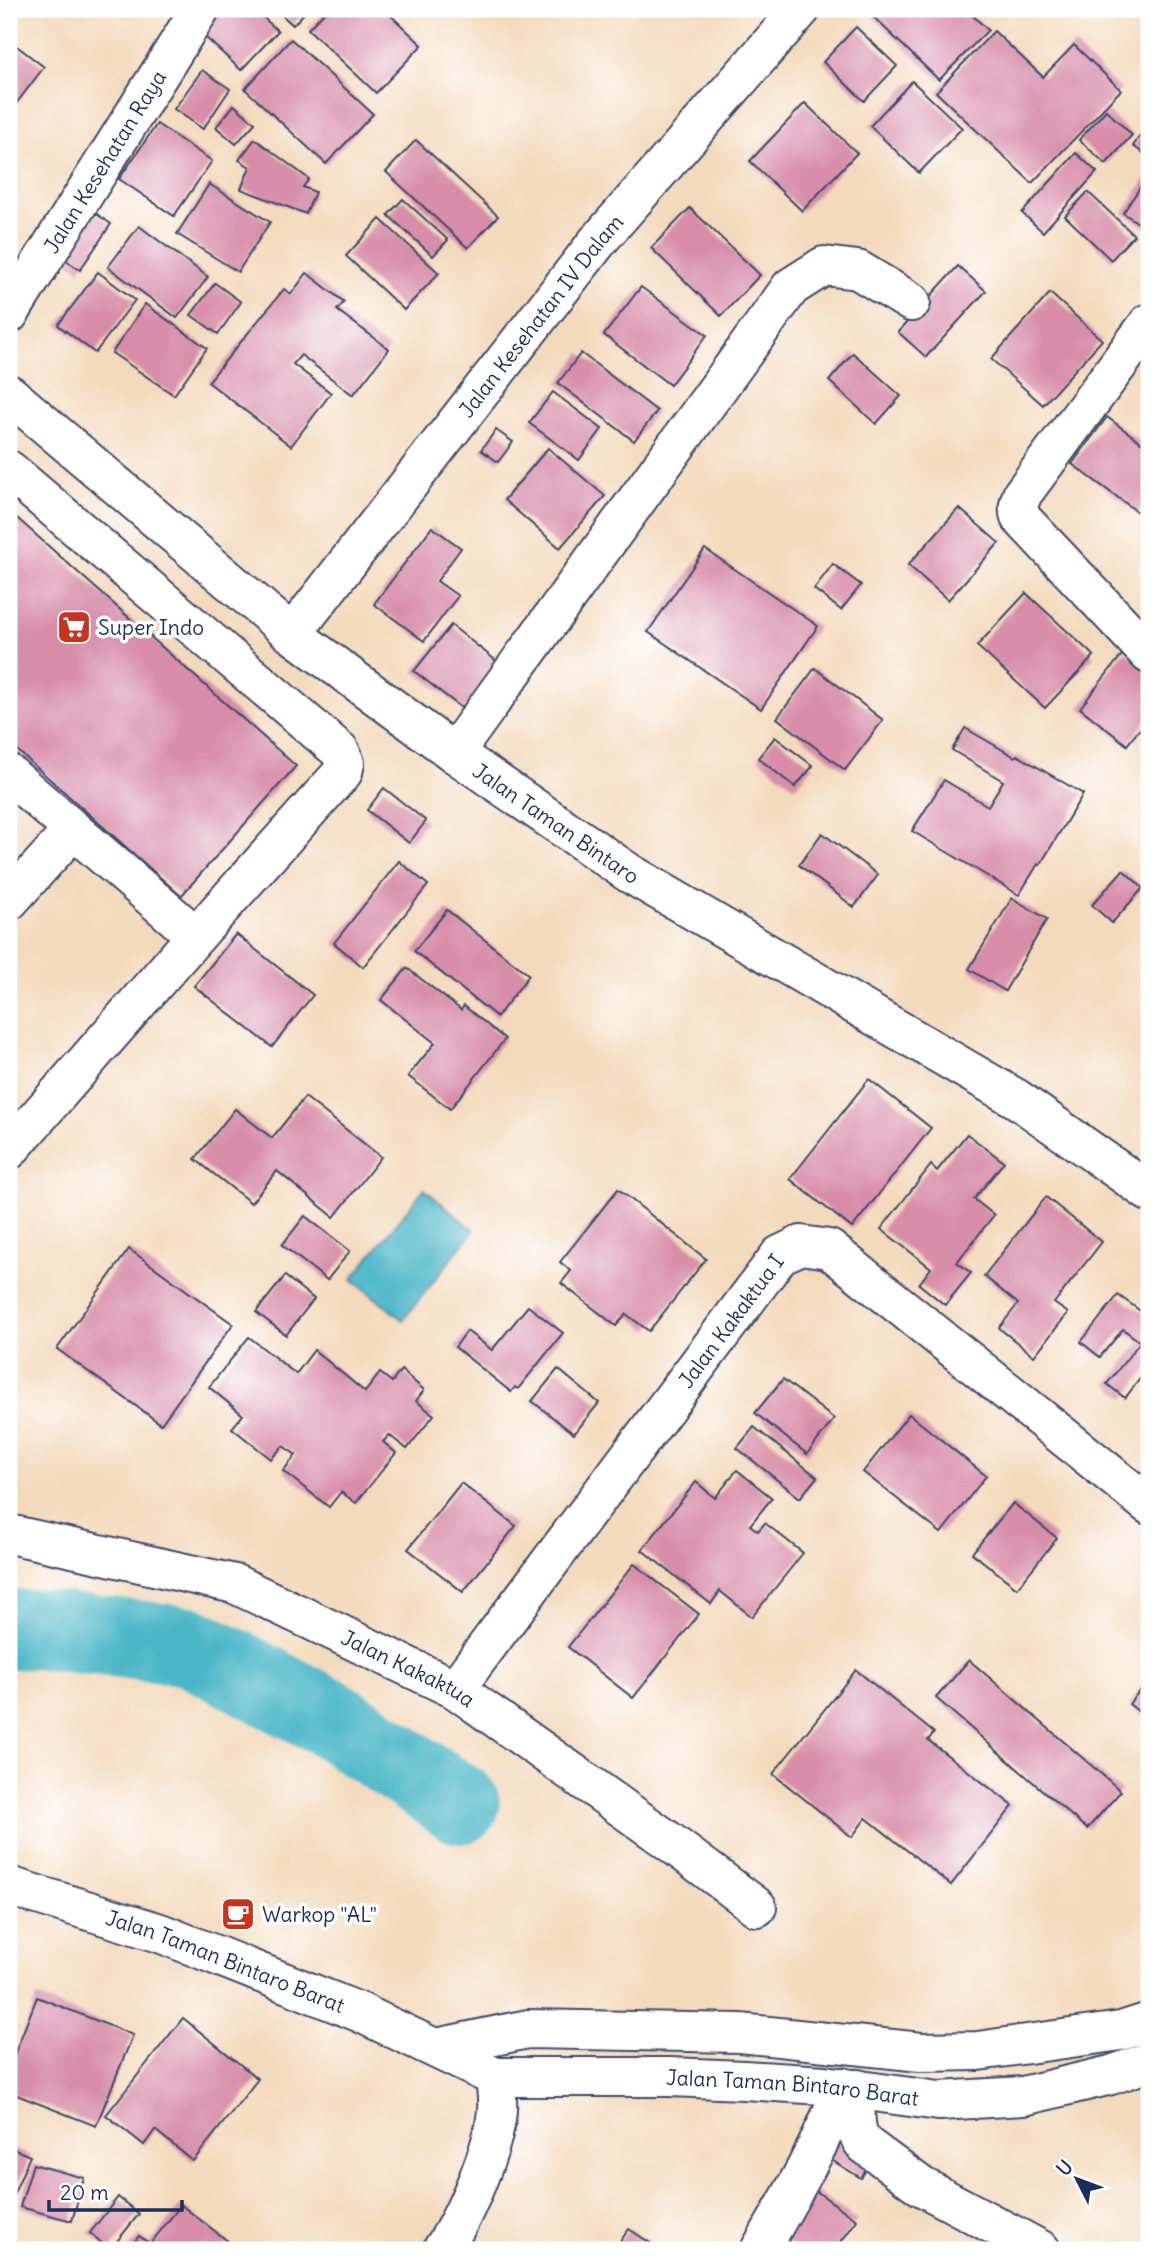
<svg xmlns="http://www.w3.org/2000/svg" width="1158" height="2259" viewBox="0 0 1158 2259" font-family="Delius,sans-serif">
  <style>
    .water { fill: #4ab5c7; stroke: #327292; stroke-width: 2 }
    .lines { fill: none; stroke-linecap: round; stroke-linejoin: round }
    .river { stroke: #4ab5c7; stroke-width: 80 }
    .building { fill: #d88da8 }
    .minor-casing { stroke: #3c496c; stroke-width: 42 }
    .major-casing { stroke: #3c496c; stroke-width: 42 }
    .minor { stroke: #fff; stroke-width: 38 }
    .major { stroke: #fff; stroke-width: 38 }
    .labels { text-anchor: middle; dominant-baseline: central; stroke-width: 7; stroke-linejoin: round; paint-order: stroke }
    .street-label { font-size: 21px; fill: #1b2f5e; stroke: #fff }
    .poi-label { font-size: 21px; fill: #1b2f5e; stroke: #fff; text-anchor: start }
  </style>
  <rect width="100%" height="100%" fill="#fff"/>
  <filter id="ink" filterUnits="userSpaceOnUse"><feTurbulence type="fractalNoise" baseFrequency=".0143" numOctaves="2"/><feDisplacementMap in="SourceGraphic" scale="14" xChannelSelector="R" yChannelSelector="G"/><feConvolveMatrix kernelMatrix="1 2 1 2 8 2 1 2 1" color-interpolation-filters="sRGB"/></filter>
  <filter id="wash" filterUnits="userSpaceOnUse"><feTurbulence type="fractalNoise" baseFrequency=".00686" numOctaves="4" result="noise"/><feDisplacementMap in="SourceGraphic" scale="28" xChannelSelector="R" yChannelSelector="G"/><feGaussianBlur stdDeviation="1.57" result="paint"/><feColorMatrix in="noise" values="0 0 0 0 0 0 0 0 0 0 0 0 0 0 0 0 0 1.4 0 .05"/><feComposite in="paint" operator="in"/></filter>
  <g filter="url(#wash)">
    <rect width="100%" height="100%" fill="#f4dabc"/>
    <polygon class="water" points="424,1189 474,1230 403,1320 352,1279"/>
    <g class="lines">
      <polyline class="river" points="9,1630 39,1629 189,1646 330,1718 460,1804"/>
    </g>
    <g id="blocks">
      <g class="building">
        <polygon points="207,9 254,9 278,31 241,70 192,25"/>
        <polygon points="275,9 308,9 293,25"/>
        <polygon points="327,9 384,9 422,45 376,93 308,29"/>
        <polygon points="865,9 942,9 950,16 957,9 966,9 988,30 939,80"/>
        <polygon points="856,27 897,66 864,101 823,62"/>
        <polygon points="994,31 1043,77 1074,45 1121,90 1032,183 936,92"/>
        <polygon points="291,39 373,114 326,164 245,89"/>
        <polygon points="9,40 44,67 9,113"/>
        <polygon points="202,70 230,89 203,129 174,109"/>
        <polygon points="912,81 962,128 919,173 870,126"/>
        <polygon points="805,103 857,153 802,211 750,161"/>
        <polygon points="234,105 255,123 236,144 216,127"/>
        <polygon points="1106,110 1132,135 1106,164 1079,140"/>
        <polygon points="1149,123 1149,157 1133,146"/>
        <polygon points="157,124 212,161 174,216 119,179"/>
        <polygon points="255,139 309,179 303,187 315,192 306,214 241,189 250,167 239,160"/>
        <polygon points="416,140 498,216 468,248 386,172"/>
        <polygon points="1076,153 1097,172 1043,232 1022,213"/>
        <polygon points="1149,174 1149,230 1123,213"/>
        <polygon points="209,184 270,222 238,272 177,234"/>
        <polygon points="1088,192 1134,235 1111,260 1065,216"/>
        <polygon points="403,199 448,240 433,256 388,215"/>
        <polygon points="85,206 111,224 80,270 54,252"/>
        <polygon points="690,208 760,275 721,316 651,248"/>
        <polygon points="380,219 439,273 404,310 346,256"/>
        <polygon points="139,226 208,277 177,318 108,267"/>
        <polygon points="958,266 986,291 926,357 898,332"/>
        <polygon points="98,272 135,300 95,353 58,325"/>
        <polygon points="307,273 344,302 337,310 389,349 353,395 301,355 293,364 331,393 291,446 208,382 284,289 291,294"/>
        <polygon points="215,283 241,302 218,334 191,315"/>
        <polygon points="641,287 707,335 670,385 604,335"/>
        <polygon points="1050,293 1102,340 1043,405 991,359"/>
        <polygon points="145,304 207,348 174,395 112,353"/>
        <polygon points="581,353 657,411 634,441 558,383"/>
        <polygon points="853,353 901,396 876,424 829,381"/>
        <polygon points="553,392 602,429 579,460 529,423"/>
        <polygon points="1107,417 1149,448 1149,498 1139,513 1072,464"/>
        <polygon points="496,430 513,442 498,462 481,450"/>
        <polygon points="548,448 605,496 560,548 504,500"/>
        <polygon points="959,508 999,543 948,600 908,565"/>
        <polygon points="9,511 296,766 181,896 9,743"/>
        <polygon points="432,527 461,548 437,581 458,596 424,641 374,604"/>
        <polygon points="705,549 818,626 761,709 648,632"/>
        <polygon points="833,564 861,585 841,610 814,589"/>
        <polygon points="1026,593 1094,656 1045,708 977,646"/>
        <polygon points="451,625 504,667 468,713 414,671"/>
        <polygon points="1125,651 1149,670 1149,717 1127,745 1080,708"/>
        <polygon points="815,668 883,720 845,770 777,718"/>
        <polygon points="965,728 1015,757 1017,755 1083,794 1040,865 1038,864 1019,895 912,831 944,780 988,806 1003,781 952,750"/>
        <polygon points="775,737 813,766 795,787 758,758"/>
        <polygon points="384,788 426,821 409,843 367,810"/>
        <polygon points="822,833 878,875 854,907 799,865"/>
        <polygon points="399,861 428,885 363,967 334,943"/>
        <polygon points="1123,870 1143,888 1112,923 1092,905"/>
        <polygon points="1012,898 1047,919 1005,991 969,969"/>
        <polygon points="447,910 529,975 497,1017 414,951"/>
        <polygon points="236,934 313,995 272,1047 194,986"/>
        <polygon points="407,968 461,1010 464,1006 505,1039 450,1109 408,1076 435,1043 381,1000"/>
        <polygon points="869,1079 931,1128 852,1228 790,1179"/>
        <polygon points="305,1097 381,1157 334,1217 277,1171 251,1203 195,1159 235,1109 272,1138"/>
        <polygon points="967,1134 1004,1162 974,1199 994,1215 957,1262 971,1273 945,1305 919,1284 931,1268 881,1229 931,1165 937,1171"/>
        <polygon points="618,1189 706,1259 649,1331 626,1314 616,1326 561,1283 571,1271 560,1262"/>
        <polygon points="1046,1197 1102,1242 1054,1303 1068,1313 1034,1356 999,1328 1018,1304 984,1276"/>
        <polygon points="305,1216 350,1251 327,1280 282,1245"/>
        <polygon points="129,1249 233,1324 161,1424 57,1349"/>
        <polygon points="285,1276 314,1299 286,1335 256,1312"/>
        <polygon points="1118,1295 1149,1317 1149,1367 1125,1398 1107,1384 1140,1342 1123,1329 1100,1357 1081,1342"/>
        <polygon points="528,1306 563,1333 518,1389 515,1387 511,1392 455,1347 467,1331 492,1350"/>
        <polygon points="249,1337 296,1374 314,1350 365,1392 380,1373 392,1382 401,1370 424,1390 416,1401 434,1415 407,1449 389,1435 383,1442 396,1453 356,1503 341,1492 329,1507 283,1471 296,1455 283,1446 271,1459 232,1428 243,1415 209,1387"/>
        <polygon points="558,1369 599,1403 574,1434 532,1401"/>
        <polygon points="783,1379 834,1419 807,1454 755,1413"/>
        <polygon points="909,1414 986,1476 941,1533 863,1472"/>
        <polygon points="754,1427 817,1477 800,1498 737,1448"/>
        <polygon points="737,1470 772,1498 750,1525 758,1531 765,1523 803,1553 752,1617 720,1591 711,1604 642,1550 696,1482 715,1498"/>
        <polygon points="461,1483 516,1526 463,1592 408,1549"/>
        <polygon points="1013,1503 1057,1538 1017,1588 972,1553"/>
        <polygon points="634,1564 699,1614 633,1698 568,1647"/>
        <polygon points="969,1660 1121,1791 1087,1829 936,1698"/>
        <polygon points="856,1670 934,1733 928,1740 1013,1806 951,1885 866,1818 852,1837 773,1774"/>
        <polygon points="1149,1679 1149,1720 1129,1704"/>
        <polygon points="37,1997 133,2035 96,2126 9,2092 9,2068"/>
        <polygon points="183,2018 258,2079 193,2161 155,2130 144,2145 106,2115"/>
        <polygon points="840,2132 875,2153 861,2178 825,2156"/>
        <polygon points="9,2147 30,2156 9,2205"/>
        <polygon points="33,2164 84,2178 72,2221 20,2207"/>
        <polygon points="816,2191 857,2220 835,2250 799,2250 782,2238"/>
        <polygon points="118,2197 139,2214 110,2250 90,2233"/>
        <polygon points="181,2205 229,2242 222,2250 128,2250 139,2236 150,2244"/>
        <polygon points="629,2229 661,2250 614,2250"/>
      </g>
    </g>
  </g>
  <g filter="url(#ink)">
    <use href="#blocks" fill-opacity="0" stroke="#3c496c" stroke-width="2"/>
    <g class="lines">
      <g class="minor-casing">
        <g id="minor">
          <path d="M 1149,323 L 1023,493 C 1019,501 1017,508 1020,517 L 1149,654"/>
          <path id="s1" d="M 9,394 L 292,634 L 454,753 L 629,873 L 1017,1099 L 1149,1192"/>
          <polyline points="9,470 340,751 345,763 343,772 196,936"/>
          <path id="s2" d="M 292,634 L 598,241 L 801,9"/>
          <polyline points="454,753 791,287 824,266 858,270 911,302"/>
          <polyline points="9,774 196,936 9,1150"/>
          <polyline points="9,901 73,830"/>
          <path id="s3" d="M 9,1534 L 235,1584 L 455,1689 L 666,1839 L 757,1907"/>
          <path id="s4" d="M 455,1689 L 780,1255 L 801,1245 L 829,1249 L 1149,1505"/>
          <path id="s5" d="M 9,1886 L 160,1933 L 359,2012 L 495,2077 L 670,2077 L 744,2080 L 824,2085 L 939,2101 L 1023,2096 L 1111,2075 L 1149,2062"/>
          <polyline points="436,2048 528,2029 740,2033 921,2052 978,2051 1121,2031 1149,2022"/>
          <path d="M 857,2089 C 856,2108 852,2129 864,2144 L 921,2186 L 1041,2250"/>
          <path d="M 442,2250 C 464,2218 494,2149 497,2110 C 498,2099 496,2088 495,2077"/>
          <path d="M 760,2250 C 790,2198 822,2144 842,2087"/>
        </g>
      </g>
      <g class="major-casing">
        <g id="major">
          <path id="s6" d="M 9,314 L 200,9"/>
        </g>
      </g>
      <use href="#minor" class="minor"/>
      <use href="#major" class="major"/>
    </g>
  </g>
  <defs>
    <g id="supermarket-square" transform="scale(1.75)"><rect x="-9" y="-9" width="18" height="18" rx="4" fill="#c8321e" stroke="#fff"/><path d="M-6-5.5h2.5l.6 2H6L4.5 2H-2.5L-4.4-4H-6ZM-1.5 3.2a1.3 1.3 0 1 0 .1 0ZM3 3.2a1.3 1.3 0 1 0 .1 0Z" fill="#fff"/></g>
    <g id="cafe-square" transform="scale(1.75)"><rect x="-9" y="-9" width="18" height="18" rx="4" fill="#c8321e" stroke="#fff"/><path d="M-5.5-4.5H6V0H3Q3 3.5 0 3.5H-2.5Q-5.5 3.5-5.5 0ZM3-3.2v2h1.7v-2ZM-6 4.5H4V6H-6Z" fill="#fff"/></g>
  </defs>
  <g fill-rule="evenodd">
    <use href="#supermarket-square" x="74" y="627"/>
    <use href="#cafe-square" x="238" y="1914"/>
  </g>
  <g class="labels">
    <g class="street-label">
      <text stroke="none"><textPath href="#s6" startOffset="180">Jalan Kesehatan Raya</textPath></text>
      <text stroke="none"><textPath href="#s2" startOffset="404">Jalan Kesehatan IV Dalam</textPath></text>
      <text stroke="none"><textPath href="#s1" startOffset="696">Jalan Taman Bintaro</textPath></text>
      <text stroke="none"><textPath href="#s4" startOffset="460">Jalan Kakaktua I</textPath></text>
      <text stroke="none"><textPath href="#s3" startOffset="424">Jalan Kakaktua</textPath></text>
      <text stroke="none"><textPath href="#s5" startOffset="229">Jalan Taman Bintaro Barat</textPath></text>
      <text stroke="none"><textPath href="#s5" startOffset="821">Jalan Taman Bintaro Barat</textPath></text>
    </g>
    <g class="poi-label">
      <text x="98" y="627">Super Indo</text>
      <text x="262" y="1914">Warkop "AL"</text>
    </g>
  </g>
  <rect width="1158" height="2259" fill="none" stroke="#fff" stroke-width="35"/>
  <g transform="translate(1077 2179) rotate(312)" stroke="#ffffff" stroke-width="5" paint-order="stroke">
  <path d="M0-5L12 26L0 18L-12 26Z" fill="#1b2f5e"/>
  <text y="-10" font-size="19" font-weight="bold" text-anchor="middle" fill="#1b2f5e">U</text>
  </g>
  <path d="M49 2200v10h133v-10" fill="none" stroke="#1b2f5e" stroke-width="3.5"/>
  <text x="60" y="2200" font-size="21" fill="#1b2f5e" stroke="#ffffff" stroke-width="5" paint-order="stroke">20 m</text>
</svg>
